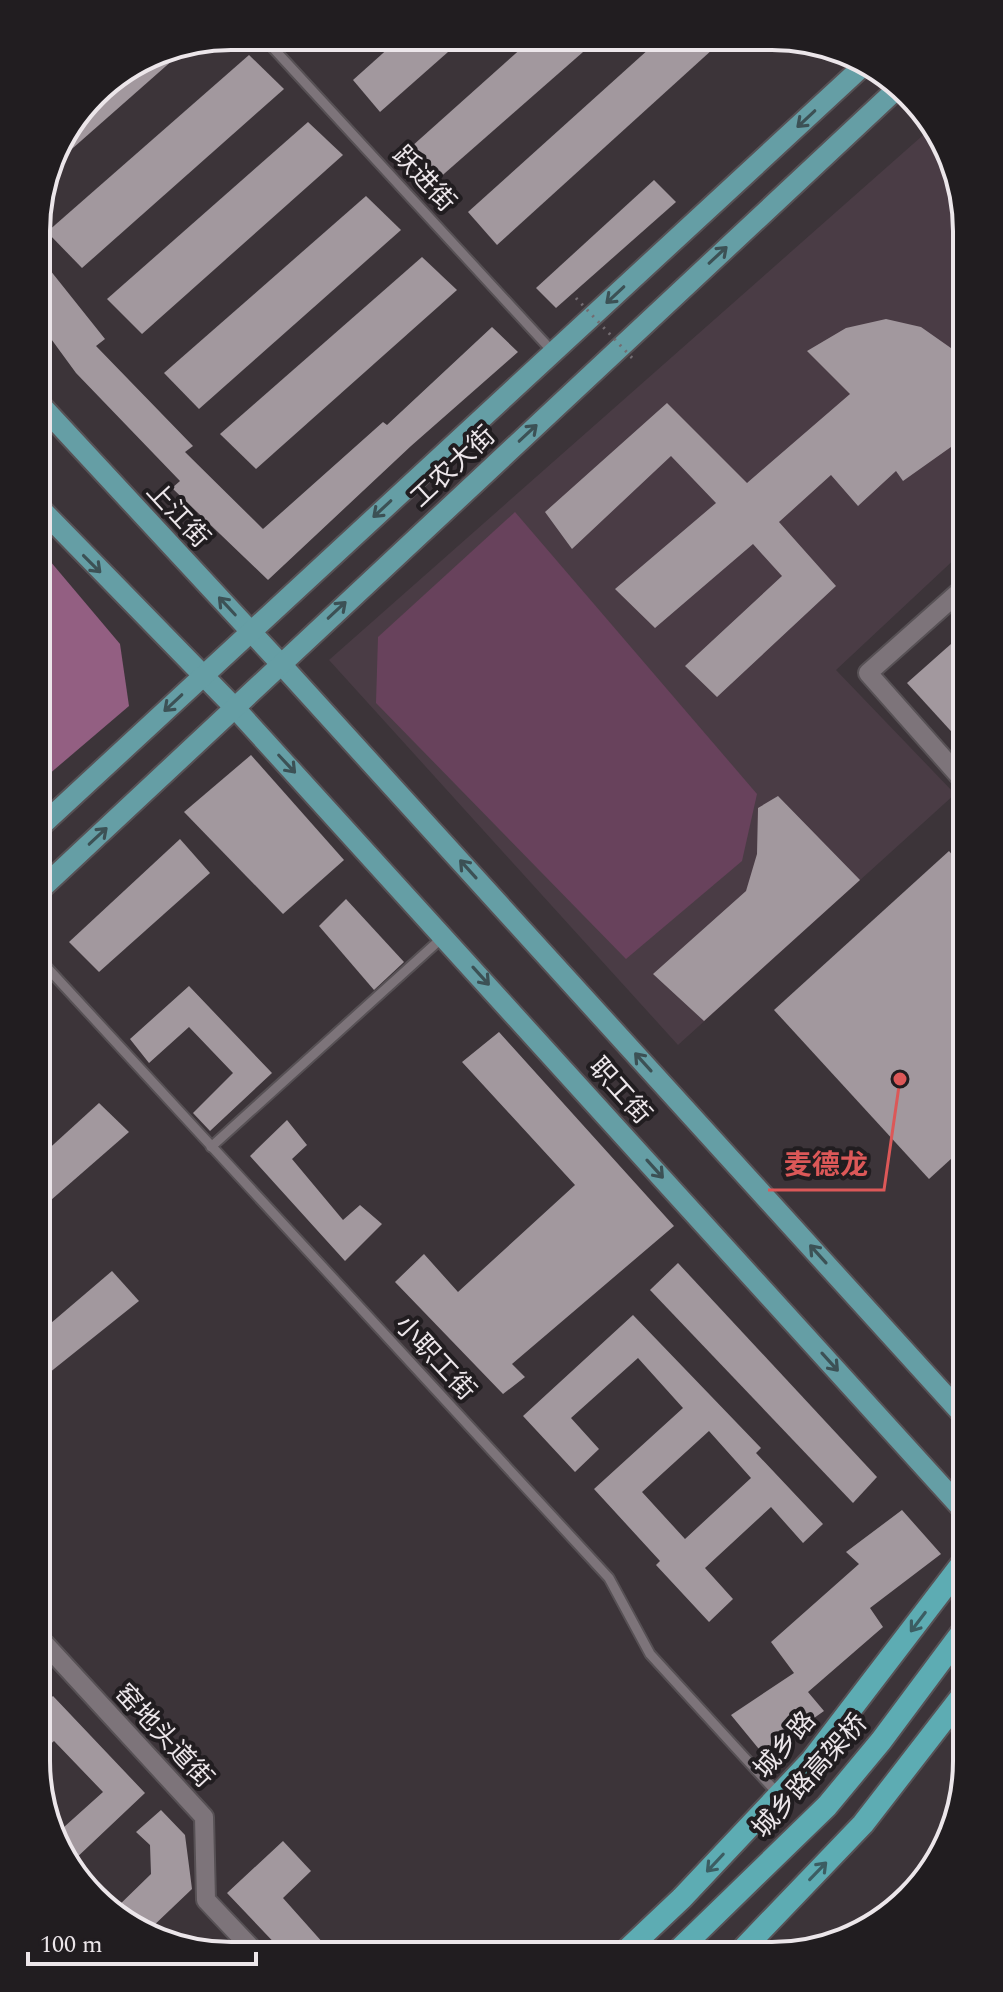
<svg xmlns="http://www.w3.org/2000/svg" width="1003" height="1992" viewBox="0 0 1003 1992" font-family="Spectral,'Noto Sans SC',serif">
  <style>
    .built { fill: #4a3c45 }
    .green { fill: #68425c }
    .forest { fill: #935f82 }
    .building { fill: #a2989e; fill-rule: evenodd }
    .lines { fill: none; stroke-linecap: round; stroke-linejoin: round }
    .service-casing { stroke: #575155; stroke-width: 13 }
    .minor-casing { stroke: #575155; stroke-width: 22 }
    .primary-casing { stroke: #575155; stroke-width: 24 }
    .trunk-casing { stroke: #575155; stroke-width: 26 }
    .service { stroke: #7d747a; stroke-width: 9 }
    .minor { stroke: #7d747a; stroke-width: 18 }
    .primary { stroke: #659ea5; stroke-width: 20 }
    .trunk { stroke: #5dacb3; stroke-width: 22 }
    .path-bridge { stroke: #736c71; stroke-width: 3; stroke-dasharray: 2 6; stroke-linecap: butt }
    .oneway { stroke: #3c5155 }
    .oneway2 { stroke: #3c5d62 }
    .labels { text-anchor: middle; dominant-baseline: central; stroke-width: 8; stroke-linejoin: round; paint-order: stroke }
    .street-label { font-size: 26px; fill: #ece6ea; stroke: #211d20 }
    .rim { fill: none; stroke: #ece6ea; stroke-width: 4 }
    .leader { fill: none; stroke: #dc5858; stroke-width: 3 }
    .callout-dot { fill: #dc5858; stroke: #211d20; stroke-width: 3 }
    .callout-label { font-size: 28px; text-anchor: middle; font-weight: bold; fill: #dc5858; stroke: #211d20; stroke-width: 8; stroke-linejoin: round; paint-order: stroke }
  </style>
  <rect width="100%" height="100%" fill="#3c3439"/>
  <polygon class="built" points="930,129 957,168 959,555 836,670 955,794 678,1045 329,660"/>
  <polygon class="green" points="515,512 757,794 742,861 626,959 376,703 378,637"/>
  <polygon class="forest" points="39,548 120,644 129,706 41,781"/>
  <g class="building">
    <polygon points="401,37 465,37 380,112 353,80"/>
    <polygon points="533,38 599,38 437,180 411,147"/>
    <polygon points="660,39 724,39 497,245 468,212"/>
    <polygon points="191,44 48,170 56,144 102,85 157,51"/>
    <polygon points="249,55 284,89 82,268 47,232"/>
    <polygon points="308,122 343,155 142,334 107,299"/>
    <polygon points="654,180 676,202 556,308 536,288"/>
    <polygon points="366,196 401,230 199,409 164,373"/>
    <polygon points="38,255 105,339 96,346 193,446 185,452 263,529 383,422 387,425 492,327 518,352 411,446 268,580 172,488 180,481 76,373 38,321"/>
    <polygon points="422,257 457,290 256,469 220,434"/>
    <polygon points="886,319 921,327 958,353 958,442 903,481 896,471 858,506 831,475 779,522 836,586 717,697 685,666 782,576 753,544 655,628 615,589 716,503 671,456 572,549 545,512 667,403 747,483 850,394 807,351 846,328"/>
    <polygon points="960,636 960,741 907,683"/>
    <polygon points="251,755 344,860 283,914 184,812"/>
    <polygon points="778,796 860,880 704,1021 653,974 746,891 757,854 758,808"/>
    <polygon points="180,839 210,873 99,972 69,942"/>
    <polygon points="949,851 961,865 963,1148 929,1179 774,1010"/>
    <polygon points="346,899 404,962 374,990 319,926"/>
    <polygon points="189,986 272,1073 210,1131 193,1113 233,1073 189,1027 149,1063 130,1039"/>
    <polygon points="499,1032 674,1226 512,1364 525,1377 503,1394 395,1282 424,1254 458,1292 575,1185 462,1062"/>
    <polygon points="99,1103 129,1132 43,1207 43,1154"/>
    <polygon points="287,1120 307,1145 292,1159 343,1220 360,1205 382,1224 345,1261 250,1156"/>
    <polygon points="678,1263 877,1477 853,1503 650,1290"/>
    <polygon points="112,1271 139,1301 44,1377 44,1329"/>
    <path d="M 633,1315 L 761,1448 L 756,1453 L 823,1524 L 803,1543 L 771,1507 L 705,1568 L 733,1599 L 709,1622 L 656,1565 L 660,1561 L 594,1489 L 683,1408 L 638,1358 L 571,1418 L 599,1449 L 575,1472 L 523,1416 ZM 709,1431 L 751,1478 L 685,1539 L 642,1492 Z"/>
    <polygon points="902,1510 941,1554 870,1608 883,1627 808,1692 824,1711 763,1754 731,1715 794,1673 771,1642 859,1564 846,1552"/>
    <polygon points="53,1696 145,1793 72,1862 54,1836 103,1792 54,1741 46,1748 46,1702"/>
    <polygon points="161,1810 185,1835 192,1889 150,1929 112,1912 151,1874 150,1845 136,1832"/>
    <polygon points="283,1841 311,1871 283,1898 332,1953 284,1953 227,1893"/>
  </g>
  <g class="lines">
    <g class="service-casing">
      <g id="service">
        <polyline points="262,36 553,352"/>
        <polyline points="42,962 609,1578 650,1654 779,1795"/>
        <polyline points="211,1147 443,937"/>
      </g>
    </g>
    <g class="minor-casing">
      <g id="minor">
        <polyline points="959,592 868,673 961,778"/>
        <polyline points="45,1644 204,1817 206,1900 257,1954"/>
      </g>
    </g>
    <g class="primary-casing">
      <g id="primary">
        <polyline points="39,403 280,663 964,1416"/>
        <polyline points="39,507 234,707 965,1512"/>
        <polyline points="41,826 863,66"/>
        <polyline points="41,889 901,85"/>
      </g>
    </g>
    <g class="trunk-casing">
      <g id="trunk">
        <polyline points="745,1947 863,1824 966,1691"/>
        <polyline points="681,1948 827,1806 881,1741 966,1627"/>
        <polyline points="628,1949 682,1898 812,1760 965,1560"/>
      </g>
    </g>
    <use href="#service" class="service"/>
    <use href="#minor" class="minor"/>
    <use href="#primary" class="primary"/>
    <use href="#trunk" class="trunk"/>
    <polyline class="path-bridge" points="576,298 635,361"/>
  </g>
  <defs><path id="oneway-shaft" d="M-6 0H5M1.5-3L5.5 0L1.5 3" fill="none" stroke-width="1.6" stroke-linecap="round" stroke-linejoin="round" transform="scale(2)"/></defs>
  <g class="oneway">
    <use href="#oneway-shaft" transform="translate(806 119) rotate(137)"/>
    <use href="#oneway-shaft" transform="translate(718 255) rotate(-43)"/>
    <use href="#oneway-shaft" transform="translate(615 295) rotate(137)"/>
    <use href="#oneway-shaft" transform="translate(528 433) rotate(-43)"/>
    <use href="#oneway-shaft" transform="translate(382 509) rotate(137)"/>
    <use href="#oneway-shaft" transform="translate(92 564) rotate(45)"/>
    <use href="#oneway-shaft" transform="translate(227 606) rotate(-133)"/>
    <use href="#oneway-shaft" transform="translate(337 610) rotate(-43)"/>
    <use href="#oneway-shaft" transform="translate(173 703) rotate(137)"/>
    <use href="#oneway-shaft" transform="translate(287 764) rotate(47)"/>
    <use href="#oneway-shaft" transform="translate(98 836) rotate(-43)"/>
    <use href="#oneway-shaft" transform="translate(468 869) rotate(-132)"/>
    <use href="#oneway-shaft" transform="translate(481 976) rotate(48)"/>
    <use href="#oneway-shaft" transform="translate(643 1062) rotate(-132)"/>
    <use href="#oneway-shaft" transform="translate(655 1169) rotate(48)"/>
    <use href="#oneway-shaft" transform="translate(818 1254) rotate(-132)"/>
    <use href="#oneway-shaft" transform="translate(830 1362) rotate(48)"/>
  </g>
  <g class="oneway2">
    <use href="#oneway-shaft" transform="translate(918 1622) rotate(127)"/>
    <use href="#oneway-shaft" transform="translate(715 1863) rotate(133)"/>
    <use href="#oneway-shaft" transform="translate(818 1871) rotate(-46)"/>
  </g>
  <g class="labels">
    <g class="street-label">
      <text transform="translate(424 179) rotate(47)">跃进街</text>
      <text transform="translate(453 467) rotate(-43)">工农大街</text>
      <text transform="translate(178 515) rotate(47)">上江街</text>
      <text transform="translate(620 1091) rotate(48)">职工街</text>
      <text transform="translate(435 1358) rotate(47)">小职工街</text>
      <text transform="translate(164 1736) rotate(47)">窑地头道街</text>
      <text transform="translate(785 1745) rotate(-49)">城乡路</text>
      <text transform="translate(810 1776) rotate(-48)">城乡路高架桥</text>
    </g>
  </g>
  <path d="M0 0H1003V1992H0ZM231 50H772A181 181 0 0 1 953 231V1761A181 181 0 0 1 772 1942H231A181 181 0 0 1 50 1761V231A181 181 0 0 1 231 50Z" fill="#211d20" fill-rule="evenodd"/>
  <path class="rim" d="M231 50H772A181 181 0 0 1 953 231V1761A181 181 0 0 1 772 1942H231A181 181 0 0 1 50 1761V231A181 181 0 0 1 231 50Z"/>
  <path class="leader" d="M900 1079L884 1190H768"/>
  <circle class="callout-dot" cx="900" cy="1079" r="8"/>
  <g class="callout-label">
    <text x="826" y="1174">麦德龙</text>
  </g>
  <path d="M28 1952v12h228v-12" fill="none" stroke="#ece6ea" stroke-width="4"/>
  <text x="40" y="1952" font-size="24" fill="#ece6ea" stroke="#211d20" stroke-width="6" paint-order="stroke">100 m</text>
</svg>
